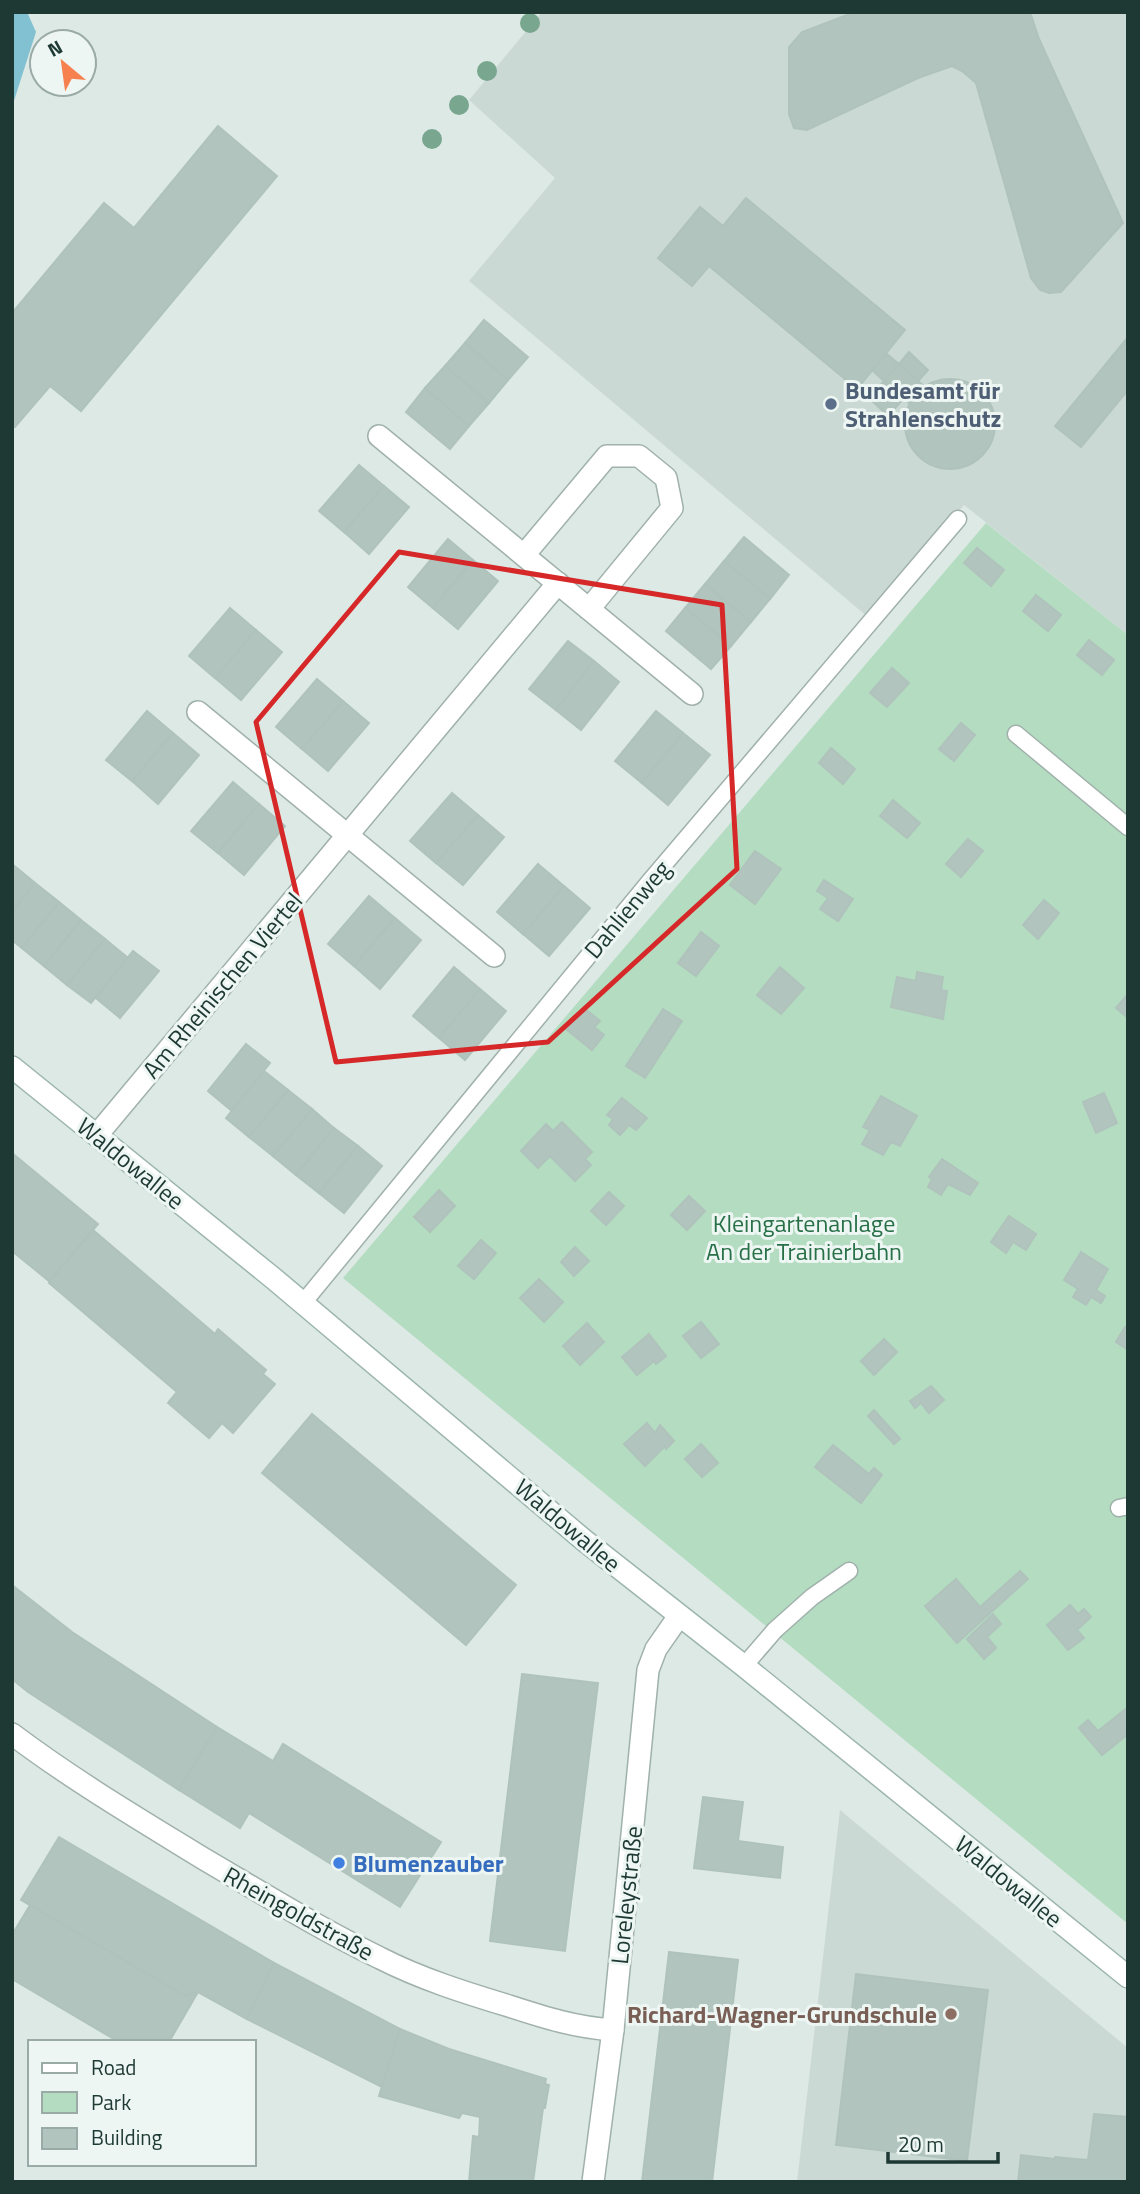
<svg xmlns="http://www.w3.org/2000/svg" width="1140" height="2194" viewBox="0 0 1140 2194" font-family="'Titillium Web',sans-serif">
  <style>
    .built { fill: #cbd9d4 }
    .green { fill: #b4dcc1 }
    .water { fill: #82c1d1 }
    .building { fill: #b2c4be; stroke: #afc3bc; stroke-width: 2 }
    .lines { fill: none; stroke-linecap: round; stroke-linejoin: round }
    .lane-casing { stroke: #a0b1ac; stroke-width: 19 }
    .street-casing { stroke: #a0b1ac; stroke-width: 24 }
    .secondary-casing { stroke: #9cb5ae; stroke-width: 24 }
    .lane { stroke: #fff; stroke-width: 16 }
    .street { stroke: #fff; stroke-width: 21 }
    .secondary { stroke: #fff; stroke-width: 21 }
    .tree { fill: #79a68f }
    .marked { fill: none; stroke: #d62828; stroke-width: 5; stroke-linejoin: round }
    .service-dot { fill: #5c6f8a; stroke: #edf6f2; stroke-width: 2.5 }
    .shop-dot { fill: #3f7fe0; stroke: #edf6f2; stroke-width: 2.5 }
    .education-dot { fill: #8d6e63; stroke: #edf6f2; stroke-width: 2.5 }
    .labels { text-anchor: middle; dominant-baseline: central; stroke-width: 6; stroke-linejoin: round; paint-order: stroke }
    .service-label { font-size: 24px; font-weight: bold; fill: #4e5e75; stroke: #edf6f2; text-anchor: start }
    .street-label { font-size: 24px; fill: #1e3933; stroke: #edf6f2 }
    .park-label { font-size: 24px; fill: #287048; stroke: #edf6f2 }
    .shop-label { font-size: 24px; font-weight: bold; fill: #366cbe; stroke: #edf6f2; text-anchor: start }
    .education-label { font-size: 24px; font-weight: bold; fill: #785e54; stroke: #edf6f2; text-anchor: end }
  </style>
  <rect width="100%" height="100%" fill="#dde9e5"/>
  <g class="built">
    <polygon points="542,12 1128,12 1128,635 964,505 869,618 469,281 555,178 469,100"/>
    <polygon points="840,1810 1128,2048 1128,2182 797,2182"/>
  </g>
  <polygon class="green" points="986,523 1128,635 1128,1924 343,1278"/>
  <polygon class="water" points="12,12 27,12 36,32 12,107"/>
  <g class="building">
    <polygon points="855,12 1030,12 1039,39 1123,223 1061,292 1049,293 1040,290 1031,278 976,83 962,71 952,66 918,78 807,130 794,128 789,114 789,47 802,32"/>
    <polygon points="218,126 277,176 81,411 50,386 15,427 12,425 12,313 104,203 134,228"/>
    <polygon points="746,198 905,330 857,389 709,266 692,286 658,258 700,207 723,226"/>
    <polygon points="484,320 528,357 508,380 465,343"/>
    <polygon points="1128,337 1128,390 1081,447 1055,426"/>
    <polygon points="465,343 508,380 489,403 445,366"/>
    <polygon points="909,352 928,370 918,381 899,364"/>
    <polygon points="887,354 899,364 884,381 872,370"/>
    <polygon points="899,364 924,386 909,403 884,381"/>
    <polygon points="445,366 489,403 469,426 425,388"/>
    <circle cx="950" cy="424" r="45"/>
    <polygon points="884,381 904,398 888,416 869,398"/>
    <polygon points="425,388 469,426 450,449 406,412"/>
    <polygon points="359,465 384,486 344,532 319,511"/>
    <polygon points="384,486 409,507 369,554 344,532"/>
    <polygon points="744,537 789,575 770,599 724,561"/>
    <polygon points="448,539 473,560 433,608 408,587"/>
    <polygon points="977,548 1004,570 991,586 964,563"/>
    <polygon points="473,560 498,581 458,629 433,608"/>
    <polygon points="724,561 770,599 751,622 705,584"/>
    <polygon points="705,584 751,622 731,646 685,608"/>
    <polygon points="1036,595 1061,615 1048,631 1023,611"/>
    <polygon points="230,608 256,630 215,678 189,656"/>
    <polygon points="685,608 731,646 711,669 666,631"/>
    <polygon points="256,630 282,652 241,700 215,678"/>
    <polygon points="1089,640 1114,660 1102,675 1077,655"/>
    <polygon points="568,641 594,661 556,710 529,689"/>
    <polygon points="594,661 619,682 581,730 556,710"/>
    <polygon points="892,668 909,683 887,707 870,693"/>
    <polygon points="317,679 343,701 302,749 276,727"/>
    <polygon points="343,701 369,723 328,771 302,749"/>
    <polygon points="147,711 173,733 132,781 106,760"/>
    <polygon points="656,711 683,733 642,783 615,761"/>
    <polygon points="961,723 975,735 954,761 939,749"/>
    <polygon points="173,733 199,755 158,804 132,781"/>
    <polygon points="683,733 710,755 668,805 642,783"/>
    <polygon points="831,748 855,769 843,784 819,763"/>
    <polygon points="233,782 259,804 218,853 191,831"/>
    <polygon points="452,793 478,815 436,863 410,841"/>
    <polygon points="893,800 920,823 907,838 880,816"/>
    <polygon points="259,804 285,826 244,875 218,853"/>
    <polygon points="478,815 504,837 463,885 436,863"/>
    <polygon points="968,839 983,851 961,877 946,864"/>
    <polygon points="755,851 781,869 755,904 730,885"/>
    <polygon points="12,864 35,883 12,911"/>
    <polygon points="538,864 564,886 523,934 497,912"/>
    <polygon points="824,880 853,899 838,921 820,909 828,898 817,891"/>
    <polygon points="35,883 59,902 22,948 12,940 12,911"/>
    <polygon points="564,886 590,908 549,956 523,934"/>
    <polygon points="369,896 395,918 354,966 328,944"/>
    <polygon points="1044,900 1059,913 1038,939 1023,925"/>
    <polygon points="59,902 81,920 44,966 22,948"/>
    <polygon points="395,918 421,940 380,989 354,966"/>
    <polygon points="81,920 105,939 67,985 44,966"/>
    <polygon points="701,932 719,946 696,976 678,963"/>
    <polygon points="105,939 128,958 91,1003 67,985"/>
    <polygon points="133,951 159,971 120,1018 96,998"/>
    <polygon points="454,967 480,989 439,1038 413,1016"/>
    <polygon points="780,967 804,988 781,1014 757,995"/>
    <polygon points="917,972 943,977 941,990 947,991 943,1019 891,1007 897,977 916,981"/>
    <polygon points="480,989 506,1011 465,1060 439,1038"/>
    <polygon points="1128,994 1128,1018 1116,1008"/>
    <polygon points="584,1008 600,1021 594,1027 604,1035 592,1050 566,1029"/>
    <polygon points="663,1009 682,1021 645,1078 626,1066"/>
    <polygon points="246,1044 270,1063 232,1111 208,1091"/>
    <polygon points="264,1071 288,1090 249,1137 226,1118"/>
    <polygon points="288,1090 312,1109 273,1156 249,1137"/>
    <polygon points="1104,1093 1117,1123 1096,1133 1083,1102"/>
    <polygon points="881,1096 917,1116 900,1146 891,1142 883,1155 862,1144 870,1130 863,1127"/>
    <polygon points="622,1098 647,1118 636,1130 629,1125 620,1135 609,1125 613,1119 607,1115"/>
    <polygon points="312,1109 334,1128 296,1175 273,1156"/>
    <polygon points="562,1122 592,1152 585,1159 591,1165 575,1181 550,1156 538,1168 521,1151 546,1124 553,1131"/>
    <polygon points="334,1128 358,1146 319,1193 296,1175"/>
    <polygon points="358,1146 382,1166 344,1213 319,1193"/>
    <polygon points="12,1153 98,1224 49,1281 12,1251"/>
    <polygon points="942,1159 978,1183 970,1195 948,1184 941,1195 928,1187 932,1179 929,1177"/>
    <polygon points="439,1190 455,1206 430,1232 414,1217"/>
    <polygon points="609,1192 624,1206 606,1225 591,1211"/>
    <polygon points="689,1196 705,1211 687,1230 671,1215"/>
    <polygon points="1009,1216 1036,1234 1026,1250 1013,1242 1006,1253 991,1242"/>
    <polygon points="93,1230 215,1334 218,1329 266,1370 263,1374 275,1384 233,1433 222,1423 209,1438 168,1403 177,1392 49,1283"/>
    <polygon points="481,1240 496,1253 474,1279 458,1266"/>
    <polygon points="575,1247 589,1261 574,1276 561,1262"/>
    <polygon points="1081,1252 1108,1269 1096,1290 1105,1296 1101,1303 1091,1297 1086,1305 1073,1297 1078,1289 1064,1280"/>
    <polygon points="539,1279 563,1302 544,1322 520,1298"/>
    <polygon points="701,1322 719,1344 701,1358 683,1336"/>
    <polygon points="587,1323 604,1342 580,1365 563,1346"/>
    <polygon points="1125,1327 1128,1329 1128,1350 1116,1342"/>
    <polygon points="649,1334 666,1356 656,1364 654,1361 637,1375 622,1357"/>
    <polygon points="884,1339 897,1352 874,1375 861,1361"/>
    <polygon points="931,1386 944,1400 929,1413 921,1403 915,1408 910,1401"/>
    <polygon points="874,1410 900,1439 894,1444 868,1416"/>
    <polygon points="312,1414 516,1585 466,1645 262,1473"/>
    <polygon points="647,1423 655,1433 660,1425 674,1441 666,1449 665,1446 645,1466 624,1444"/>
    <polygon points="701,1444 718,1463 702,1477 685,1459"/>
    <polygon points="833,1445 869,1474 874,1468 882,1475 861,1503 815,1467"/>
    <polygon points="1020,1571 1028,1579 957,1643 925,1606 956,1579 980,1607"/>
    <polygon points="12,1585 72,1632 217,1727 179,1790 28,1692 12,1679"/>
    <polygon points="1070,1605 1078,1614 1084,1609 1091,1617 1077,1630 1084,1638 1068,1650 1047,1625"/>
    <polygon points="993,1614 1001,1624 987,1637 996,1648 984,1659 967,1639"/>
    <polygon points="522,1674 598,1683 565,1951 490,1941"/>
    <polygon points="1127,1708 1128,1734 1102,1755 1079,1728 1088,1720 1098,1731"/>
    <polygon points="217,1727 273,1761 283,1744 441,1842 400,1907 249,1813 240,1828 179,1790"/>
    <polygon points="703,1797 743,1802 738,1841 783,1847 780,1878 694,1868"/>
    <polygon points="59,1837 274,1963 247,2019 198,1992 185,1996 21,1900"/>
    <polygon points="30,1905 185,1996 198,1992 169,2042 119,2042 12,1979 12,1935"/>
    <polygon points="669,1952 738,1960 712,2182 642,2182"/>
    <polygon points="274,1963 400,2029 382,2087 247,2019"/>
    <polygon points="856,1974 988,1990 967,2161 836,2145"/>
    <polygon points="400,2029 449,2049 546,2079 545,2084 549,2085 545,2108 543,2108 533,2182 469,2182 473,2136 479,2137 480,2117 462,2113 459,2118 379,2096"/>
    <polygon points="1094,2114 1128,2117 1128,2182 1018,2182 1021,2155 1055,2159 1055,2157 1088,2160"/>
  </g>
  <g class="lines">
    <g class="lane-casing">
      <g id="lane">
        <polyline points="1016,734 1128,827"/>
        <polyline points="303,1303 650,881 958,519"/>
        <polyline points="1119,1508 1128,1506"/>
        <polyline points="744,1666 775,1630 812,1597 849,1571"/>
      </g>
    </g>
    <g class="street-casing">
      <g id="street">
        <polyline points="379,436 692,694"/>
        <polyline points="524,555 607,456 639,456 666,478 672,508 589,609"/>
        <polyline points="198,712 494,956"/>
        <polyline points="97,1135 558,583"/>
        <path d="M 12,1734 C 73,1780 139,1819 204,1859 C 262,1893 320,1929 380,1958 C 421,1979 466,1993 509,2006 C 546,2018 574,2027 613,2030"/>
        <polyline points="593,2182 613,2030 648,1670 656,1649 679,1616"/>
      </g>
    </g>
    <g class="secondary-casing">
      <polyline id="secondary" points="12,1067 273,1278 585,1541 744,1666 1128,1977"/>
    </g>
    <use href="#lane" class="lane"/>
    <use href="#street" class="street"/>
    <use href="#secondary" class="secondary"/>
  </g>
  <g class="tree">
    <circle cx="530" cy="23" r="10"/>
    <circle cx="487" cy="71" r="10"/>
    <circle cx="459" cy="105" r="10"/>
    <circle cx="432" cy="139" r="10"/>
  </g>
  <path class="marked" d="M 399,552 L 722,605 L 737,869 L 548,1042 L 336,1062 L 256,722 Z"/>
  <circle class="service-dot" cx="831" cy="404" r="7"/>
  <circle class="shop-dot" cx="339" cy="1863" r="7"/>
  <circle class="education-dot" cx="951" cy="2014" r="7"/>
  <g class="labels">
    <g class="service-label">
      <text x="845" y="390">Bundesamt für<tspan x="845" dy="28">Strahlenschutz</tspan></text>
    </g>
    <g class="street-label">
      <text transform="translate(627 909) rotate(-50)">Dahlienweg</text>
      <text transform="translate(222 985) rotate(-50)">Am Rheinischen Viertel</text>
      <text transform="translate(131 1163) rotate(39)">Waldowallee</text>
      <text transform="translate(568 1525) rotate(40)">Waldowallee</text>
      <text transform="translate(1009 1881) rotate(39)">Waldowallee</text>
      <text transform="translate(626 1895) rotate(-84)">Loreleystraße</text>
      <text transform="translate(299 1913) rotate(29)">Rheingoldstraße</text>
    </g>
    <g class="park-label">
      <text x="804" y="1223">Kleingartenanlage<tspan x="804" dy="28">An der Trainierbahn</tspan></text>
    </g>
    <g class="shop-label">
      <text x="353" y="1863">Blumenzauber</text>
    </g>
    <g class="education-label">
      <text x="937" y="2014">Richard-Wagner-Grundschule</text>
    </g>
  </g>
  <rect width="1140" height="2194" fill="none" stroke="#1e3933" stroke-width="28"/>
  <rect x="28" y="2040" width="228" height="126" fill="#edf6f2" stroke="#9aaaa6" stroke-width="2"/>
  <rect x="42" y="2063" width="35" height="10" fill="#ffffff" stroke="#9aaaa6" stroke-width="2"/>
  <text x="91" y="2075" font-size="21" fill="#1e3933">Road</text>
  <rect x="42" y="2092" width="35" height="21" fill="#b4dcc1" stroke="#9aaaa6" stroke-width="2"/>
  <text x="91" y="2110" font-size="21" fill="#1e3933">Park</text>
  <rect x="42" y="2128" width="35" height="21" fill="#b2c4be" stroke="#9aaaa6" stroke-width="2"/>
  <text x="91" y="2145" font-size="21" fill="#1e3933">Building</text>
  <g transform="translate(63 63) rotate(331)"><circle r="33" fill="#edf6f2" stroke="#9aaaa6" stroke-width="2"/>
  <path d="M0-5L12 26L0 18L-12 26Z" fill="#f6814f"/>
  <text y="-10" font-size="19" font-weight="bold" text-anchor="middle" fill="#1e3933">N</text>
  </g>
  <path d="M888 2152v10h110v-10" fill="none" stroke="#1e3933" stroke-width="3.5"/>
  <text x="898" y="2152" font-size="21" fill="#1e3933" stroke="#edf6f2" stroke-width="5" paint-order="stroke">20 m</text>
</svg>
